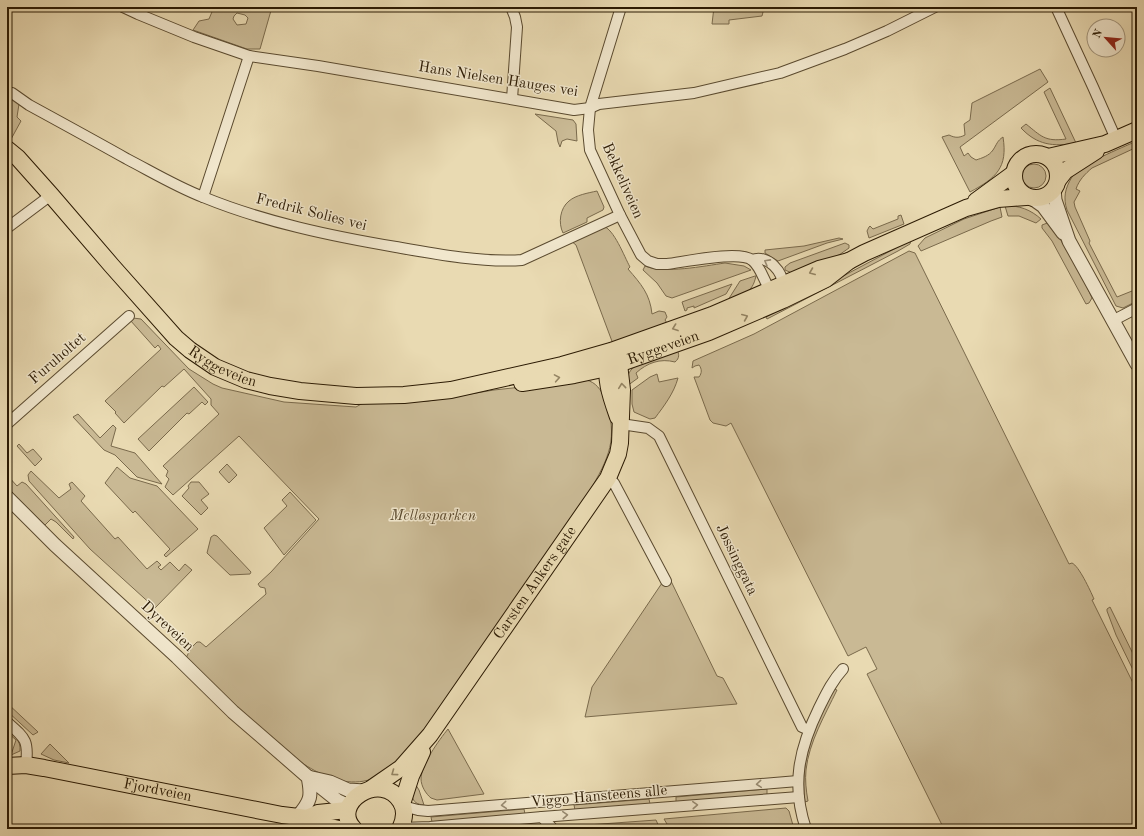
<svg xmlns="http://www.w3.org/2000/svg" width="1144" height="836" viewBox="0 0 1144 836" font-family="'Old Standard TT',serif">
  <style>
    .green { fill: #c9b994; stroke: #7a6a4c; fill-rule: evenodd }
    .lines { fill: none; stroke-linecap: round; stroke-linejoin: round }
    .minor-casing { stroke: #5a4a2f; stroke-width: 12 }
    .tertiary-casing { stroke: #5a4a2f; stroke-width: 15 }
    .primary-casing { stroke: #2b1a03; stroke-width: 18 }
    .minor { stroke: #f1e7cd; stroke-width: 10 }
    .tertiary { stroke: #f1e7cd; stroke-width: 13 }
    .primary { stroke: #e9dab2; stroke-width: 16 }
    .oneway { stroke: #988b72 }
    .oneway2 { stroke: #948463 }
    .labels { text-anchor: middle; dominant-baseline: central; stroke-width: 3; stroke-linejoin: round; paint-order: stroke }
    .street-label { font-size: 15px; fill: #2b1a03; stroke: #f1e7cd }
    .park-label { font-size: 15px; font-style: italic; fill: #5a4a2e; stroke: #f1e7cd }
  </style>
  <rect width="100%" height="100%" fill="#e9dab2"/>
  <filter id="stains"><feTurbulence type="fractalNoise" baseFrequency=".005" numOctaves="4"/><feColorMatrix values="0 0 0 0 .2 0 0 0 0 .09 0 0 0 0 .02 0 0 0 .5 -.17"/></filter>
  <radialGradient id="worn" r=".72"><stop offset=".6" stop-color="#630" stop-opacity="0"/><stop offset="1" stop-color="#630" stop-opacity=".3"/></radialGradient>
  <g class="green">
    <path d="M 214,7 L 272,7 L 260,49 L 247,49 L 193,30 L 199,21 L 209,19 ZM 237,13 L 245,15 L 248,18 L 246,24 L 237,25 L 233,19 L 234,16 Z"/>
    <polygon points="714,7 776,7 764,8 762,16 729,20 729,24 712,24"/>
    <path d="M 1040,69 L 1048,82 L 960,147 L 964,156 L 968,153 L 971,157 L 976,160 C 982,158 989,156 993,150 C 997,144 997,141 1003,137 C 1008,168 996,178 970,192 L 942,137 L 949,135 C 955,138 959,138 965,135 L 964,124 L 970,120 L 972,103 Z"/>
    <path d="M 1050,88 L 1076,143 C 1053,147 1037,145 1021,128 L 1026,124 C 1041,136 1045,142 1066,139 L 1044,92 Z"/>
    <polygon points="7,96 15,99 19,104 17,117 21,121 10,141 7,139"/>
    <polygon points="535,114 573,120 576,124 577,141 567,139 562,141 560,147 558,142 556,131"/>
    <path d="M 1137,141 L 1137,147 L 1092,168 C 1085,174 1079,180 1076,189 L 1080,191 L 1074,202 L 1075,207 L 1090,241 L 1089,243 L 1117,297 L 1137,289 L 1137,301 L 1123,308 L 1116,306 L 1067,210 C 1063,198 1065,188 1072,177 C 1081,164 1121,148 1137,141 Z"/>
    <circle cx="1034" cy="176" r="12"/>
    <path d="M 597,191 L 604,207 L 603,210 L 587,218 L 587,222 L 563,233 C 558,223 560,208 569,201 C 576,195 588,193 597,191 Z"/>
    <path d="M 1005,206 C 1019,205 1031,210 1041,219 L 1036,223 L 1019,216 L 1008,216 Z"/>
    <polygon points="1000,207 1002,217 991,221 921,251 918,246 925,238 964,219"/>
    <polygon points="901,215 904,224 869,238 867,231 869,227 870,226 873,229 898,219 898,216"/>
    <polygon points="1050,222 1082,276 1092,298 1089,303 1086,304 1052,241 1042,228 1042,225"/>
    <path d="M 603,226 C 614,229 624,256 630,267 L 628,269 C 641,284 650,294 652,314 L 659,311 L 665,312 L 667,317 L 665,320 L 667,323 L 613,344 L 576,245 L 571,241 Z"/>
    <polygon points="839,238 843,239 827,243 778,261 765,253 765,250 804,246"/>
    <polygon points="911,240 910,244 898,251 767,319 766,317"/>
    <polygon points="845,243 849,245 849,248 839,255 798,273 792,273 785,270 785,267 790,263"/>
    <path d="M 909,251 L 915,253 L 1069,564 L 1072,563 C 1079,566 1090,590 1094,599 L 1092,600 L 1137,691 L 1137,829 L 944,829 L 867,674 L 877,669 L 866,647 L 848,656 L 731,423 L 726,426 L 713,423 L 710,420 L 694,377 L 699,377 C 702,373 702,369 699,365 L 695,366 L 692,368 L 693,361 L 754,334 Z"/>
    <path d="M 725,263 L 744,266 L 751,270 L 672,298 L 666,296 L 657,283 L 643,270 L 645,266 C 664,274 704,266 725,263 Z"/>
    <path d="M 755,276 L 756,276 C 752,294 744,293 728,300 L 740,281 Z"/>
    <polygon points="732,284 726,294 694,308 694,306 687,308 687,310 685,311 682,302"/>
    <path d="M 133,318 L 141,319 L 189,369 L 213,384 L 222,388 L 284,402 L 356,407 L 363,403 L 389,403 L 428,401 L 494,390 L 586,380 C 596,382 601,390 605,399 C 619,438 609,458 589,492 L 424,732 C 417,741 408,756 399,763 C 355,801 317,775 278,746 L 186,658 L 191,648 L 197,642 L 200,642 L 206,647 L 266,594 L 265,588 L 260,587 L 258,584 L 271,572 L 319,519 L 239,436 L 173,495 L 165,487 L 169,479 L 166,476 L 168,471 L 163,466 L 219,414 L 211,405 L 211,399 L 184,369 L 164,387 L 162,386 L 124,423 L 115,413 L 116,412 L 105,401 L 161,349 L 158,345 L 155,348 L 130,320 Z"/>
    <path d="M 677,349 C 679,354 680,358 675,362 C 660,358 647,363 636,373 L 638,378 L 627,386 C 627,382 627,377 629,373 C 635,361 664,354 677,349 Z"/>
    <path d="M 657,374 L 659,382 L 678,378 C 674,393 664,406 655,418 L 650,419 L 634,412 L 632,404 L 632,390 L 650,377 Z"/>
    <polygon points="194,387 208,402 205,405 202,402 189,414 187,413 149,451 138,439"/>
    <polygon points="78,414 100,438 113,425 116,428 111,446 135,453 162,484 137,477 115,455 104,450 73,417"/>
    <polygon points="19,444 27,453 33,449 42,459 35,466 17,446"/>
    <polygon points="227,464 237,475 229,483 219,472"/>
    <polygon points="117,467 130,478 157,486 198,529 166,557 164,555 170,549 135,511 133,513 105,483"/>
    <polygon points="31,471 59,498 71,489 69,484 72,482 85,496 81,501 115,539 118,537 147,569 157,561 161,565 158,567 161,570 170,562 179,571 185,564 192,570 155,608 90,549 29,481 28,475"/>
    <polygon points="7,475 17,486 22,482 26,484 74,537 73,539 56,522 51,519 45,525 7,488"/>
    <polygon points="191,482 199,482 209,494 201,500 208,508 201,515 182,496 189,488 188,486"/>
    <polygon points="290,492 316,520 284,555 264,528 287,506 282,500"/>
    <polygon points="214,535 217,536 251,572 250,574 230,575 207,553 211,537"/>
    <polygon points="670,579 717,676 723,678 737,704 585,717 592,687 662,583"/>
    <polygon points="1110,607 1137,662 1137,678 1116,635 1107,611 1107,609"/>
    <path d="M 834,689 L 837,690 C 825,715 809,742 806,770 C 805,780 806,790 808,801 L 805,802 C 799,759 815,726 834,689 Z"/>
    <polygon points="7,703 37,731 38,732 33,735 7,711"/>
    <path d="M 7,729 C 14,736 21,740 20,751 L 11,755 L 16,740 L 7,732 Z"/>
    <path d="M 448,729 L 484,794 L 437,800 L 431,798 C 426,794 421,786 421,779 C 421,765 439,740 448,729 Z"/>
    <polygon points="50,744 69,763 54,760 41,754"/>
    <path d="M 414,782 L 419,790 L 424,805 C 409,804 412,793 414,782 Z"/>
    <polygon points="767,789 767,795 676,802 676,797"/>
    <polygon points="649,799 650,804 575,810 574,805"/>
    <polygon points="786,808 789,811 794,829 670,829 664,819"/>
    <polygon points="524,809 525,814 432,822 431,817"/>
    <polygon points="656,820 660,829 561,829 560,827"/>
  </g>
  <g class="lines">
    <g class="minor-casing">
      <g id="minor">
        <polyline points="123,7 138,14 194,37 249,56 318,66 574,110 590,108 599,104 694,93 780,73 845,49 887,31 935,7"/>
        <polyline points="511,7 515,17 517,27 512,99"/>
        <path d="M 621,7 L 590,108 L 588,130 L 590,150 L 620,215 L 641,255 L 648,261 L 657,264 L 667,264 C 684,262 739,250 752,260 C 763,269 764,285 773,293"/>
        <polyline points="1056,7 1093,87 1116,139"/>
        <path d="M 12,93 L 29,105 C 62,123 95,141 127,159 C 152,172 177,187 203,197 C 264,222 331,236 396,247 C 435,254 483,263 522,260 L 620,215"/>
        <polyline points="203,197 249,56"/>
        <polyline points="7,228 51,195"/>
        <path d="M 752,260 C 768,254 784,272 783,288"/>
        <polyline points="1114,320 1137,308"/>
        <polyline points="7,424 129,316"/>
        <polyline points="621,424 648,428 659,436 802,727 809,730"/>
        <polyline points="608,478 614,483 666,581"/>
        <path d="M 7,722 C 25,738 29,740 26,765"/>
        <polyline points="403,806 418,810 428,811 798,781"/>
        <polyline points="542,817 553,829"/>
        <polyline points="401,828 430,827 542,817 799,797"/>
        <path d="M 806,829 C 791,785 799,749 819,708 C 826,694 832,681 843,669"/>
      </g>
    </g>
    <g class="tertiary-casing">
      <g id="tertiary">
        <polyline points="1054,189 1055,200 1069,241 1137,364"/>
        <polyline points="1033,199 1043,206 1063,233"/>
        <path d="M 7,497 L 55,545 L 177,657 L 233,712 L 308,777 C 312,796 311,801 298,816"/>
        <polyline points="349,806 338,801 308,777 330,782 348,790 365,791"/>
      </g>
    </g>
    <g class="primary-casing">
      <g id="primary">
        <path id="s1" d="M 7,149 L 18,158 L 51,195 L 112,266 L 176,338 L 190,350 L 215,367 L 246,380 L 270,386 L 300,391 L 356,396 L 404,395 L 451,390 L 562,365 L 611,351 L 712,315 L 819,269 L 849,261"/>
        <circle cx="1036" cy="176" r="22"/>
        <polyline points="1048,157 1105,144 1137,130"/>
        <polyline points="1058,180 1065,171 1096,151"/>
        <polyline points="976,201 1013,174"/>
        <path d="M 609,358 C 604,379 611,397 618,417"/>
        <path id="s2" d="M 522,383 L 574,375 L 607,368 L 709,332 L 783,300 L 826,279 L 849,261 L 864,253 L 966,208 L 998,199 L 1026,197"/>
        <path id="s3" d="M 7,766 L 26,765 L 44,768 L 282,815 L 307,818 L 317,824 L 339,829"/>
        <path id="s4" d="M 372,788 L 401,768 L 430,735 L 608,478 L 618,454 L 620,443 L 622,390 L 619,364 L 613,356"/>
        <polyline points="402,804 411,776 422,752"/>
        <polyline points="307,818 318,813 347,810"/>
        <path d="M 354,829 C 329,804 381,769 401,802 C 406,811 404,821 400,829"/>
      </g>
    </g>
    <use href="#minor" class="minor"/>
    <use href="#tertiary" class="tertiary"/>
    <use href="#primary" class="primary"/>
  </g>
  <defs><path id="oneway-chevron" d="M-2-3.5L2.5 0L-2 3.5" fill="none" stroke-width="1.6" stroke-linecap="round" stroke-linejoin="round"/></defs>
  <g class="oneway">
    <use href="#oneway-chevron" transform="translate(767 262) rotate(-151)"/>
    <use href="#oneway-chevron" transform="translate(759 784) rotate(175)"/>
    <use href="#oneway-chevron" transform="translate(504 805) rotate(175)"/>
    <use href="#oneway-chevron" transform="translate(695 805) rotate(-4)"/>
    <use href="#oneway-chevron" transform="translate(565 815) rotate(-4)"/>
  </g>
  <g class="oneway2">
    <use href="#oneway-chevron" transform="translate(812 272) rotate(158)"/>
    <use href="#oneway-chevron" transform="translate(745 317) rotate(-23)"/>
    <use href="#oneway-chevron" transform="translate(675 328) rotate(160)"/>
    <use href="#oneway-chevron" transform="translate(557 378) rotate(-10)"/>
    <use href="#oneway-chevron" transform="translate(622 386) rotate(-96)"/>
    <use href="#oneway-chevron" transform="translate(394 773) rotate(144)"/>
  </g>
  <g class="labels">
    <g class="street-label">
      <text transform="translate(498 80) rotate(9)">Hans Nielsen Hauges vei</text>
      <text transform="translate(622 181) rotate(66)">Bekkeliveien</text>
      <text transform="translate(311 213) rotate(14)">Fredrik Solies vei</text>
      <text stroke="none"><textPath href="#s2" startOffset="146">Ryggeveien</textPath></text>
      <text transform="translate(58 359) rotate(-41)">Furuholtet</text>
      <text stroke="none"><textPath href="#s1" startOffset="309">Ryggeveien</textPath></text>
      <text transform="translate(736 560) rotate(64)">Jøssinggata</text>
      <text stroke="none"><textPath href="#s4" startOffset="264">Carsten Ankers gate</textPath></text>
      <text transform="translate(167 627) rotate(43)">Dyreveien</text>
      <text stroke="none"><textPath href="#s3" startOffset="153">Fjordveien</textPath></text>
      <text transform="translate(599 797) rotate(-5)">Viggo Hansteens alle</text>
    </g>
    <g class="park-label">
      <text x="433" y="516">Melløsparken</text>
    </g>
  </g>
  <rect width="1144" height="836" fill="none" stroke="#e9dab2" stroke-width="24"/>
  <rect x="8" y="8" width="1128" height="820" fill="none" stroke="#2b1a03" stroke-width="2"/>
  <rect x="12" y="12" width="1120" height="812" fill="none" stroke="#2b1a03"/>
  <g transform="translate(1106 38) rotate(297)"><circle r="19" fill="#f1e7cd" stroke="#a2957c"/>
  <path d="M0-3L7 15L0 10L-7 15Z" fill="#8f2418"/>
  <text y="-6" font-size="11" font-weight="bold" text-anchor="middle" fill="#2b1a03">N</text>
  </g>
  <rect width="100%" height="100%" filter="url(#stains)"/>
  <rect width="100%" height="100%" fill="url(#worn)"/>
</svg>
